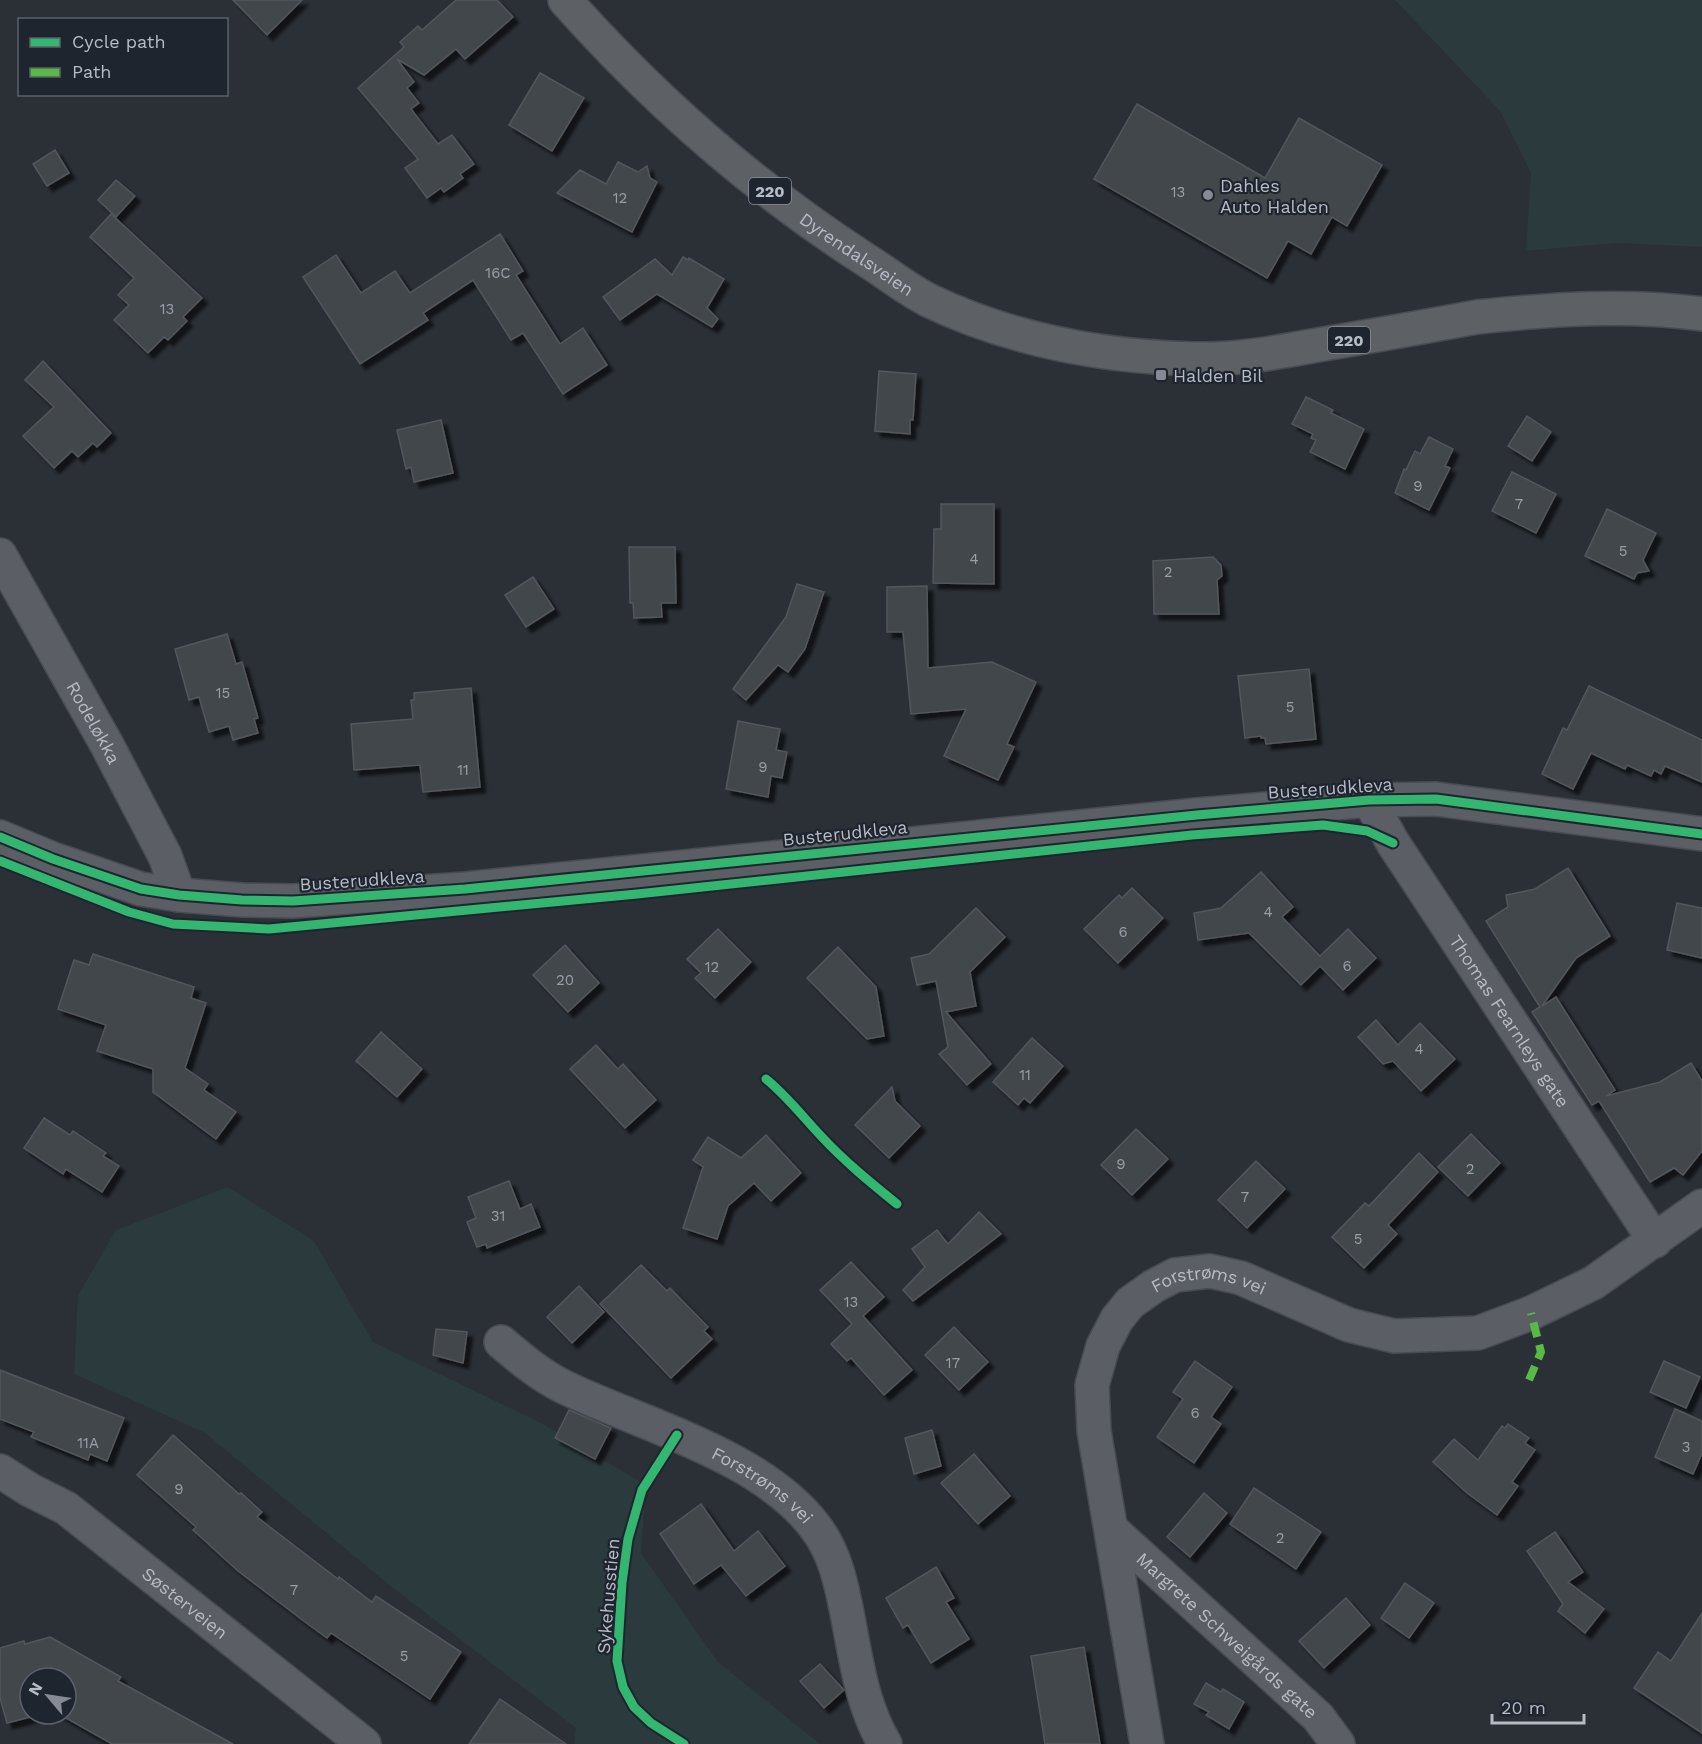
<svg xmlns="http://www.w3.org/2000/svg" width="1702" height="1744" viewBox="0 0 1702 1744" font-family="'Work Sans',sans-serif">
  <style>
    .green { fill: #2b3a3c }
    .building { fill: #43474c; stroke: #53565d; stroke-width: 1.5; filter: url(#shadow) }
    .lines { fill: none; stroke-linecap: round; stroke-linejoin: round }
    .minor-casing { stroke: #484b51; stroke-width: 36 }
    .tertiary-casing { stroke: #484b51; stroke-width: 36 }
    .primary-casing { stroke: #484b53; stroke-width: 36 }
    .minor { stroke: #5b5e64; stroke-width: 33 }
    .tertiary { stroke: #5b5e64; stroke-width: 33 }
    .primary { stroke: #5d6065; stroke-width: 33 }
    .quiet { stroke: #58b947; stroke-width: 8; stroke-dasharray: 15 8; stroke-linecap: butt }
    .cycleway-casing { stroke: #1f252f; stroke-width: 13 }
    .cycleway { stroke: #33b770; stroke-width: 9 }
    .poi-dot { fill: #858a94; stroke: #1f252f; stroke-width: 2 }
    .labels { text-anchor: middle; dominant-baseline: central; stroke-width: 4.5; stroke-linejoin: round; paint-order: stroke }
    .number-label { font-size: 15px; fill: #999ea8 }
    .shield { fill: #1f252f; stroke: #898e99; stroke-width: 1.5 }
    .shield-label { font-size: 16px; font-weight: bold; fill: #b6bbc6 }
    .poi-label { font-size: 18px; fill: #b6bbc6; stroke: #1f252f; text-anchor: start }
    .street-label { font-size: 18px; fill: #b6bbc6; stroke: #1f252f }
  </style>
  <defs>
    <filter id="shadow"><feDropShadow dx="5.5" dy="5.5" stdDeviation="1.5" flood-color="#0009"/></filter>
  </defs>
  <rect width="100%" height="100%" fill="#2b2f36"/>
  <g class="green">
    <polygon points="1395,0 1702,0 1702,247 1615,243 1526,251 1531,173 1500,111"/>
    <polygon points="228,1187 314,1241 373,1342 539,1422 646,1485 641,1553 718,1662 820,1744 574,1744 576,1728 393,1588 205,1433 74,1374 78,1295 116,1230"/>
  </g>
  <g class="building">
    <polygon points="233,0 302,0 267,35"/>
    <polygon points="456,0 497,0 513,17 465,59 456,49 424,75 397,59 414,82 407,88 419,103 411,109 438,144 452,135 474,164 460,174 463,178 444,192 441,188 427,198 405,168 418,159 358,88 404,47 400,42 418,26 422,30"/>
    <polygon points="540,73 584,98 552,151 509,125"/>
    <polygon points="1137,104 1265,178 1299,118 1382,165 1347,226 1332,217 1311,254 1288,241 1267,278 1094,179"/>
    <polygon points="55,150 69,173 47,186 33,164"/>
    <polygon points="618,162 638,172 647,166 650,178 657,182 632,232 557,193 580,170 606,184"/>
    <polygon points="116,180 135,196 116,217 98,200"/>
    <polygon points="111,214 202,298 183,317 187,321 168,340 164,337 148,353 114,320 129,305 118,295 134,278 90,237"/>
    <polygon points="500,234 523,271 516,275 560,344 583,328 607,365 563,394 523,333 511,340 473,280 423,313 428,320 360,364 303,277 336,255 361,293 395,271 410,293"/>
    <polygon points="683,257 688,260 689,258 724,279 707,308 718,319 712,327 657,294 620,320 603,297 655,259 672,275"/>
    <polygon points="43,361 111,433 97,447 93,443 78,457 72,451 54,468 23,436 54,407 25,380"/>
    <polygon points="879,371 916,374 913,420 910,420 910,434 875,431"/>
    <polygon points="1306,397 1333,410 1331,413 1364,429 1345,469 1310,452 1316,440 1311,438 1313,434 1292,424"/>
    <polygon points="1527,416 1551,432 1532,461 1508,446"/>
    <polygon points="441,420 453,473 414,482 411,467 406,469 397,430"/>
    <polygon points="1429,437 1453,449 1445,466 1450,468 1429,510 1395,493 1404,469 1406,470 1415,451 1420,454"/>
    <polygon points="1512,472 1556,494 1536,533 1492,511"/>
    <polygon points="941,504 994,504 994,584 933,583 934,529 941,529"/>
    <polygon points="1607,509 1656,533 1643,560 1649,571 1637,573 1634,579 1585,556"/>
    <polygon points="629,547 675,547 676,603 661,603 662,617 634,618 633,603 630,603"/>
    <polygon points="1213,557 1221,565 1222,576 1217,580 1219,614 1154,614 1153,561"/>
    <polygon points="533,577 554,609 526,627 505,595"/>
    <polygon points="797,584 824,592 805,649 788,672 778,665 746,700 733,689 786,617"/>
    <polygon points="927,586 928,668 992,662 1036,682 1007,744 1014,747 998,780 944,756 966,709 911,714 903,632 887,632 887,587"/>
    <polygon points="227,634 236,664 242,662 258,718 254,719 258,733 233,740 229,726 209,732 199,697 189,700 175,649"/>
    <polygon points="1309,669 1316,739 1266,744 1265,738 1261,738 1261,736 1245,738 1238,676"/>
    <polygon points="1589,686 1702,740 1702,782 1665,766 1661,774 1654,770 1651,776 1627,765 1625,769 1591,753 1573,789 1542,774 1563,728 1567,730"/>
    <polygon points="471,688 480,787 423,792 420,765 354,770 351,724 413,719 411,700 414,700 414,693"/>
    <polygon points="738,721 780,729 776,750 787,752 782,778 771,776 768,797 726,789"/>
    <polygon points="1568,868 1610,936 1576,958 1542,1006 1556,997 1615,1090 1606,1096 1660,1082 1691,1063 1702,1081 1702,1151 1683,1175 1674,1168 1650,1182 1599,1101 1592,1105 1532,1012 1540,1007 1486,921 1508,907 1506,895 1535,889"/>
    <polygon points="1261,872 1293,907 1282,917 1320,956 1348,929 1376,958 1343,990 1320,966 1301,985 1249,933 1198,940 1194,913 1221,908"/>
    <polygon points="1132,888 1163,918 1118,963 1084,929 1119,895 1122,898"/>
    <polygon points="1677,903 1702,908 1702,958 1667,950"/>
    <polygon points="976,908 1005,937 970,972 976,1006 946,1012 991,1064 967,1085 939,1054 948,1047 936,981 917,985 911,958 929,954"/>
    <polygon points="718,929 751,962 715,998 695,978 701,973 687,959"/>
    <polygon points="565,945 599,983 568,1012 533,975"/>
    <polygon points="838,947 876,987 884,1036 867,1039 807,978"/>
    <polygon points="93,954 194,987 191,998 206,1003 185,1068 208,1084 204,1090 236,1112 216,1139 153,1092 153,1069 97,1051 106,1025 58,1009 74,960 89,965"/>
    <polygon points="1376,1020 1398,1045 1420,1023 1455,1059 1421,1091 1393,1061 1383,1064 1358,1037"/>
    <polygon points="381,1032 422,1069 397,1097 356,1061"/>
    <polygon points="1032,1038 1063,1066 1030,1103 1024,1098 1018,1105 993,1082"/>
    <polygon points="596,1045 618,1069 623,1064 656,1100 625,1128 570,1069"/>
    <polygon points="892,1087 895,1101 920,1126 889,1158 855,1125"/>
    <polygon points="44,1118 70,1135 73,1131 106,1153 103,1156 119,1166 102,1192 66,1169 63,1174 24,1148"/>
    <polygon points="1136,1129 1168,1159 1132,1195 1101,1165"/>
    <polygon points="1471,1134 1500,1163 1468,1196 1438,1167"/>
    <polygon points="766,1135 801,1173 771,1201 754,1183 728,1206 717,1239 683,1228 703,1167 693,1160 708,1137 741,1158"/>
    <polygon points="1419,1153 1438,1172 1388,1225 1397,1234 1364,1268 1332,1237 1365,1203 1369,1206"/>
    <polygon points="1256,1161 1285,1189 1247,1228 1218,1200"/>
    <polygon points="509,1181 520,1209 531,1204 540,1227 487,1248 486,1244 477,1247 467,1222 476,1218 468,1197"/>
    <polygon points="979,1212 1001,1234 913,1301 903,1290 925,1267 912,1249 937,1230 948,1244"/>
    <polygon points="851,1262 884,1297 863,1316 912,1370 884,1395 851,1358 847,1361 831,1344 852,1324 820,1290"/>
    <polygon points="641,1265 667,1291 670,1288 708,1327 704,1331 712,1339 671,1378 600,1304"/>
    <polygon points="579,1286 604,1312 572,1343 547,1317"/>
    <polygon points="954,1327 988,1362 959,1390 925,1355"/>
    <polygon points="436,1329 467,1332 463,1363 433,1355"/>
    <polygon points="1195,1361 1232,1387 1211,1417 1221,1424 1194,1463 1157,1437 1183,1399 1173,1392"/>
    <polygon points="1664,1361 1700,1377 1686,1408 1650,1392"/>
    <polygon points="0,1370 124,1418 107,1461 90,1454 88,1460 31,1437 34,1432 0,1419"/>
    <polygon points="1675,1409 1702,1421 1702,1453 1693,1474 1655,1457"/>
    <polygon points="569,1410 611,1428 595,1459 555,1438"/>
    <polygon points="1508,1424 1529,1438 1525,1443 1535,1450 1512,1482 1518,1486 1497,1515 1467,1493 1433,1462 1454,1439 1478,1460 1502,1426 1505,1428"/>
    <polygon points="932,1430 941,1466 914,1474 905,1438"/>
    <polygon points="173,1435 239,1494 241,1493 262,1512 257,1517 338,1579 339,1577 372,1602 376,1596 461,1652 430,1699 331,1633 327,1638 309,1625 238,1571 193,1530 196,1527 137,1475"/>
    <polygon points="974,1454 1010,1496 978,1524 941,1483"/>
    <polygon points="1254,1488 1321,1532 1296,1569 1230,1524"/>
    <polygon points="1204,1493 1227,1513 1190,1557 1167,1537"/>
    <polygon points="701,1504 734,1551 758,1531 785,1566 746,1596 721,1565 694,1584 660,1534"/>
    <polygon points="1555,1532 1583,1572 1568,1582 1604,1609 1585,1633 1558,1611 1563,1604 1527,1551"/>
    <polygon points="936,1567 954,1598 946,1602 969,1639 931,1663 908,1625 903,1628 886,1598"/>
    <polygon points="1405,1583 1434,1603 1409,1638 1381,1618"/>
    <polygon points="1346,1598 1370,1625 1324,1668 1299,1641"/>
    <polygon points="1702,1613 1702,1733 1634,1688 1658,1652 1671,1661"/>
    <polygon points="50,1637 121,1677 118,1681 233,1744 112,1744 59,1714 66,1714 66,1678 30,1678 30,1714 42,1714 7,1723 0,1698 0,1648 24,1641 25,1644"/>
    <polygon points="1084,1647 1100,1744 1045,1744 1031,1656"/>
    <polygon points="820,1664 844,1690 824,1708 800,1681"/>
    <polygon points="1206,1683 1221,1692 1223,1689 1244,1702 1229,1729 1206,1715 1209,1712 1194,1704"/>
    <polygon points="500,1699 566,1744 469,1744"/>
  </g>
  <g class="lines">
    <g class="minor-casing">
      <g id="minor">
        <path id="s1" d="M 0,555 L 107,745 L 165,856 L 179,895"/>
        <path id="s2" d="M 1369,800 L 1393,843 L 1655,1241"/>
        <path id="s3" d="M 501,1342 C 521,1359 540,1375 564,1387 C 643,1425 763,1456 816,1528 C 835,1553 841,1583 847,1613 C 856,1658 861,1704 885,1744"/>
        <path id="s4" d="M 0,1471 L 30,1490 L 66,1508 L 364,1744"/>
        <path id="s5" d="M 1112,1530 L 1318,1717 L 1338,1744"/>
        <path id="s6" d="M 1147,1744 L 1094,1431 L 1092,1385 L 1103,1346 L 1117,1319 L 1130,1303 L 1154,1286 L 1175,1275 L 1210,1271 L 1241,1278 L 1349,1325 L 1394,1336 L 1478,1333 L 1531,1313 L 1593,1283 L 1702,1206"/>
      </g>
    </g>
    <g class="tertiary-casing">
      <polyline id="tertiary" points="0,837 53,859 141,889 179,895 242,900 293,901 465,889 1197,815 1369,800 1436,799 1702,834"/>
    </g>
    <g class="primary-casing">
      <g id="primary">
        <path id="s7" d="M 565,0 C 652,98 752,186 863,258 C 884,271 905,288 928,300 C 1011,340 1104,357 1195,359 C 1240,360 1285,351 1329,343 C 1379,335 1428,326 1477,317 C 1552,309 1628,304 1702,314"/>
      </g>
    </g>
    <use href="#minor" class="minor"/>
    <use href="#tertiary" class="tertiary"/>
    <use href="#primary" class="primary"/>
    <polyline class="quiet" points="1529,1380 1541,1352 1531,1313"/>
    <g class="cycleway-casing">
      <g id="cycleway">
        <polyline points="0,837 53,859 141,889 179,895 242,900 293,901 465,889 1197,815 1369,800 1436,799 1702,834"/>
        <polyline points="0,861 129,912 173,924 269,929 637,894 1192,835 1323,825 1367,831 1393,843"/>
        <path d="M 766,1079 C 787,1096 802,1116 821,1136 C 844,1161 871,1183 897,1204"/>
        <polyline points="677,1435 642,1490 628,1539 622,1583 617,1661 623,1687 634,1707 651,1723 684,1744"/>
      </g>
    </g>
    <use href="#cycleway" class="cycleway"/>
  </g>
  <g class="poi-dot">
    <circle cx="1208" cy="195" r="6"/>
    <rect x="1155" y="369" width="12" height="12" rx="3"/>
  </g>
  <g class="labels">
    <g class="number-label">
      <text x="1178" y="192">13</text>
      <text x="620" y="198">12</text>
      <text x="498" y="273">16C</text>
      <text x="167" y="309">13</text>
      <text x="1418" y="486">9</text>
      <text x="1519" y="504">7</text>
      <text x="1623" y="551">5</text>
      <text x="974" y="559">4</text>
      <text x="1168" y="572">2</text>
      <text x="223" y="693">15</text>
      <text x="1290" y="707">5</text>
      <text x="763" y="767">9</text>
      <text x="463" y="770">11</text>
      <text x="1268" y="912">4</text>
      <text x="1123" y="932">6</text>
      <text x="1347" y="966">6</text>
      <text x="712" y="967">12</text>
      <text x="565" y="980">20</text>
      <text x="1419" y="1049">4</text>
      <text x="1025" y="1075">11</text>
      <text x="1121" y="1164">9</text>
      <text x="1470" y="1169">2</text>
      <text x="1245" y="1197">7</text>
      <text x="498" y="1216">31</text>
      <text x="1358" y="1239">5</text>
      <text x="851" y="1302">13</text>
      <text x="953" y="1363">17</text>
      <text x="1195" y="1413">6</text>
      <text x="88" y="1443">11A</text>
      <text x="1686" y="1447">3</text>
      <text x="179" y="1489">9</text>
      <text x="1280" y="1538">2</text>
      <text x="294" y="1590">7</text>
      <text x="404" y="1656">5</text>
    </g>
    <g class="shield">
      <rect x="749" y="178" width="42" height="26" rx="4.5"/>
      <rect x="1328" y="327" width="42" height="26" rx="4.5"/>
    </g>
    <g class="shield-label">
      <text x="770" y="191">220</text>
      <text x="1349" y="340">220</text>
    </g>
    <g class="poi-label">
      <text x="1220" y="185">Dahles<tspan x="1220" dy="21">Auto Halden</tspan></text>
      <text x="1173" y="375">Halden Bil</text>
    </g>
    <g class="street-label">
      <text stroke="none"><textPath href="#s7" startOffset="388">Dyrendalsveien</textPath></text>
      <text stroke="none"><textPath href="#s1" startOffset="192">Rodeløkka</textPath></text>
      <text transform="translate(1330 788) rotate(-4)">Busterudkleva</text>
      <text transform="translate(845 833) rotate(-6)">Busterudkleva</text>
      <text transform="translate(362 880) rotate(-4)">Busterudkleva</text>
      <text stroke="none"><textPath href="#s2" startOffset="262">Thomas Fearnleys gate</textPath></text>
      <text stroke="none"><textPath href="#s6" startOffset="542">Forstrøms vei</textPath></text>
      <text stroke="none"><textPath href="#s3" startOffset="300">Forstrøms vei</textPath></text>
      <text transform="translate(608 1596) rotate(-85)">Sykehusstien</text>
      <text stroke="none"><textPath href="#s4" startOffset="228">Søsterveien</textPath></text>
      <text stroke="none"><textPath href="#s5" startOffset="156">Margrete Schweigårds gate</textPath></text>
    </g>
  </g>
  <rect x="18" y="18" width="210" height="78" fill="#1f252f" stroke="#5b616b" stroke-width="1.5"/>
  <rect x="30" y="38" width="30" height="9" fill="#33b770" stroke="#5b616b" stroke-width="1.5"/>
  <text x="72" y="48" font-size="18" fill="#b6bbc6">Cycle path</text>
  <rect x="30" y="68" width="30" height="9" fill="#58b947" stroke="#5b616b" stroke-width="1.5"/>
  <text x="72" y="78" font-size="18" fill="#b6bbc6">Path</text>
  <g transform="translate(48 1696) rotate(299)"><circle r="28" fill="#1f252f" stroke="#5b616b" stroke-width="1.5"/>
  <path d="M0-4.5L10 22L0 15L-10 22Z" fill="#858a94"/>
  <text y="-9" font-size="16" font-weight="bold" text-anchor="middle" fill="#b6bbc6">N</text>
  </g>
  <path d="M1492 1714v9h92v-9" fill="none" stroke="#b6bbc6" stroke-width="3"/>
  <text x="1501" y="1714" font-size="18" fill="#b6bbc6" stroke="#1f252f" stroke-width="4.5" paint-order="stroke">20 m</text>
</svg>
